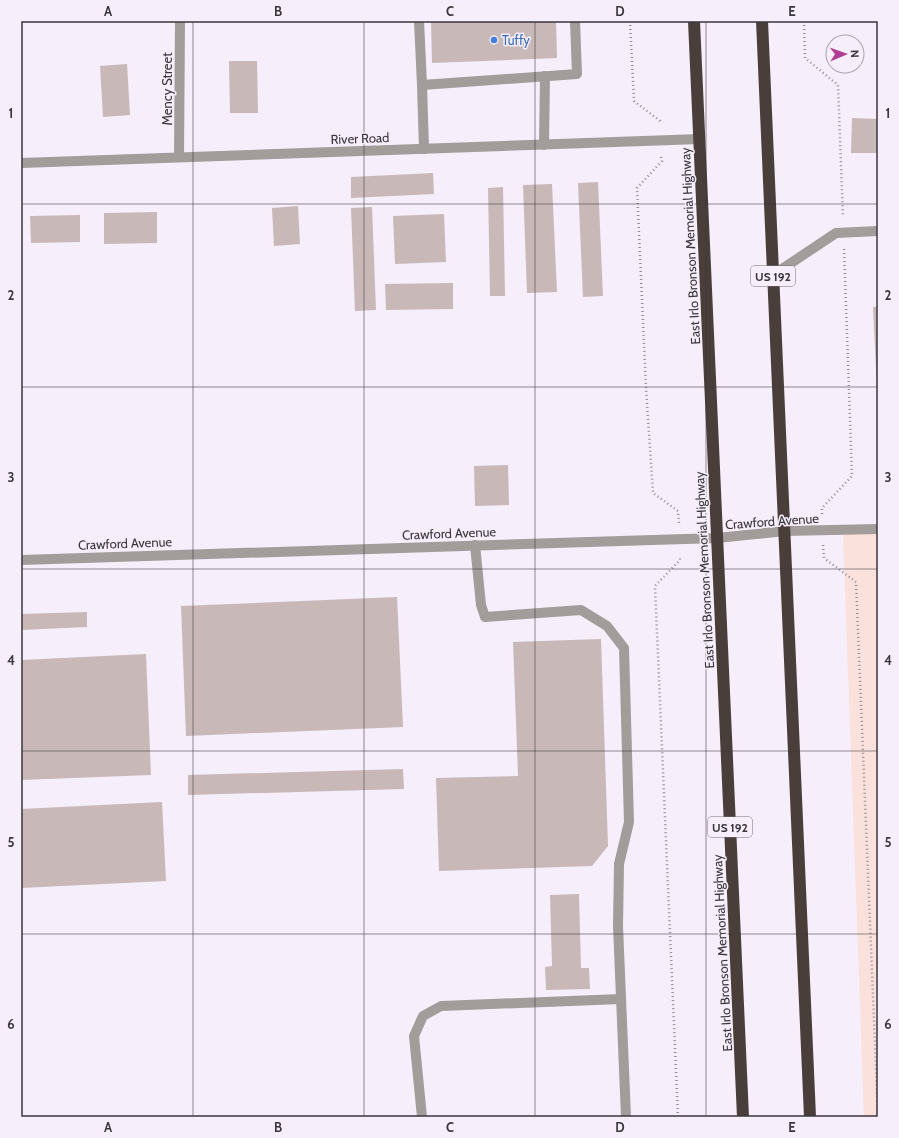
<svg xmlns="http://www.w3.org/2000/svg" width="899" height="1138" viewBox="0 0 899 1138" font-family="Cabin,sans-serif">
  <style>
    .commercial { fill: #fbe1db }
    .building { fill: #c8b8b8 }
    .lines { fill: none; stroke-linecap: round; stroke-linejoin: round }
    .path { stroke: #938d96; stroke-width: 2.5; stroke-dasharray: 1 3; stroke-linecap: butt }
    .lane { stroke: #a29c9a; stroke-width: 10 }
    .street { stroke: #a29c9a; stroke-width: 10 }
    .highway { stroke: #493e3a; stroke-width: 12 }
    .grid { fill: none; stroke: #3a373c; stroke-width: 1; stroke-opacity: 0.55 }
    .shop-dot { fill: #3f7fe0; stroke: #f6eefa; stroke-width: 1.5 }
    .labels { text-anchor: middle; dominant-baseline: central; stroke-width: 3; stroke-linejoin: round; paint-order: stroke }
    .shield { fill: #f6eefa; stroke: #726e75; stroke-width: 1 }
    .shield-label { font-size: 12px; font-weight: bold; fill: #3a373c }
    .shop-label { font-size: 13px; fill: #366cbe; stroke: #f6eefa; text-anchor: start }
    .street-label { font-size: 13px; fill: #3a373c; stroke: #f6eefa }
    .neatline { fill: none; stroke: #3a373c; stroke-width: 1.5 }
    .grid-label { font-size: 13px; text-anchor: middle; font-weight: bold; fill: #3a373c }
  </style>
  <rect width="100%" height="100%" fill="#f6eefa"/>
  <polygon class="commercial" points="878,533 878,1117 864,1117 843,534"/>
  <g class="building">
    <polygon points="431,21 556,21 557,58 432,63"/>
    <polygon points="229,61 257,61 258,113 230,113"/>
    <polygon points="127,64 130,115 103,117 100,66"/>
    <polygon points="852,118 878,119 878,153 851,153"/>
    <polygon points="433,173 434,194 351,198 351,177"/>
    <polygon points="598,182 603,296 583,297 578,183"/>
    <polygon points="552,184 557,292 527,293 523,185"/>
    <polygon points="503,187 505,296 490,296 488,188"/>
    <polygon points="298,206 300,244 274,246 272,208"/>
    <polygon points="372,207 376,310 355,311 351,208"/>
    <polygon points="157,212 157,243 104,244 104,213"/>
    <polygon points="444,214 446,262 395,264 393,216"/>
    <polygon points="80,215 80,242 31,243 30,216"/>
    <polygon points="453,283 453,309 386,310 385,284"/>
    <polygon points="873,307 878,307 878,390 877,390"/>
    <polygon points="508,465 509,505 475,506 474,466"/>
    <polygon points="397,597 403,727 186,736 181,606"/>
    <polygon points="87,612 87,627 21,630 21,614"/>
    <polygon points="601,639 608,846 592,866 439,871 436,778 518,776 513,642"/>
    <polygon points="146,654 151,775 21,780 21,660"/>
    <polygon points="403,769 404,789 188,795 188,775"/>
    <polygon points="162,802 166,881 21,888 21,809"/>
    <polygon points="579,894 581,968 589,968 590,989 546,990 545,967 552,966 550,895"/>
  </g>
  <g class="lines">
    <g class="path">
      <polyline points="630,21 634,101 660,121 660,124"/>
      <polyline points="804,21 805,58 838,85 843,217"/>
      <polyline points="661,157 662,161 637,188 646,388 653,493 678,511 679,523"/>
      <polyline points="822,514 822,508 852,476 844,248"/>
      <polyline points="823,545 824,558 856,582 878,1117"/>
      <polyline points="678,1117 655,586 680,560 680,556"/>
    </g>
    <g class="lane">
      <polyline points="419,21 422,85 577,74 575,21"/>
      <polyline points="422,85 424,149"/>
      <polyline points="544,145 545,76"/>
      <polyline points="773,275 836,233 878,231"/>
      <polyline points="475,545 481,605 485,617 581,610 607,626 624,648 629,822 619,864 618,926 626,1117"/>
      <polyline points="422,1117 414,1036 423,1016 441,1006 621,999"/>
    </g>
    <g class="street">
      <polyline points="179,157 180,21"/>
      <polyline points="21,163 700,139"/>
      <polyline points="21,560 717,538 785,531 878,529"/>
    </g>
    <g class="highway">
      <polyline points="694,21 743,1117"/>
      <polyline points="762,21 810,1117"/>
    </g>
  </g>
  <path class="grid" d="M 193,21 L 193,1117M 364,21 L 364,1117M 535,21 L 535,1117M 706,21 L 706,1117M 21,204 L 878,204M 21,387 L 878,387M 21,569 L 878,569M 21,751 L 878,751M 21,934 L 878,934"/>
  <circle class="shop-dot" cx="494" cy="40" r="4"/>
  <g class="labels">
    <g class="shield">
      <rect x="751" y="266" width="44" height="20" rx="3"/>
      <rect x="708" y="817" width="44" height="20" rx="3"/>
    </g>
    <g class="shield-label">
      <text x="773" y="276">US 192</text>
      <text x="730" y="827">US 192</text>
    </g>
    <g class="shop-label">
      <text x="502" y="40">Tuffy</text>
    </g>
    <g class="street-label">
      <text transform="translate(167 89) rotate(-90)">Mency Street</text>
      <text transform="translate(360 138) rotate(-2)">River Road</text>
      <text transform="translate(690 246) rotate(-93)">East Irlo Bronson Memorial Highway</text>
      <text transform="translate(772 521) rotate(-4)">Crawford Avenue</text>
      <text transform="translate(449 533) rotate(-2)">Crawford Avenue</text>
      <text transform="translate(125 543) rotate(-2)">Crawford Avenue</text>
      <text transform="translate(704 570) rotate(-93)">East Irlo Bronson Memorial Highway</text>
      <text transform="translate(722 953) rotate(-93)">East Irlo Bronson Memorial Highway</text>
    </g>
  </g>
  <rect width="899" height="1138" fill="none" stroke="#f6eefa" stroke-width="44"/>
  <g transform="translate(845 54) rotate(88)"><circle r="19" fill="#f6eefa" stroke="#aba5ae"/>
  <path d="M0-3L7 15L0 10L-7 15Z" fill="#b23d94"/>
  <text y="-6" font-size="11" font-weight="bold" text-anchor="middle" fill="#3a373c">N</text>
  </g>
  <rect x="22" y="22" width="855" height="1094" class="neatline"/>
  <g class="grid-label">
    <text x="108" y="16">A</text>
    <text x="278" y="16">B</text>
    <text x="450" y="16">C</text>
    <text x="620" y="16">D</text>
    <text x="792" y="16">E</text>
    <text x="11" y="118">1</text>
    <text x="888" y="118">1</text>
    <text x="11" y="300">2</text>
    <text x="888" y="300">2</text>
    <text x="11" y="482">3</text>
    <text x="888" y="482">3</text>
    <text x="11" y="665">4</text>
    <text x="888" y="665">4</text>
    <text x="11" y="847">5</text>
    <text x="888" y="847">5</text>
    <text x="11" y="1029">6</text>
    <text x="888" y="1029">6</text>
    <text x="108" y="1132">A</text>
    <text x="278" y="1132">B</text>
    <text x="450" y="1132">C</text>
    <text x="620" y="1132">D</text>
    <text x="792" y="1132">E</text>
  </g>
</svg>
